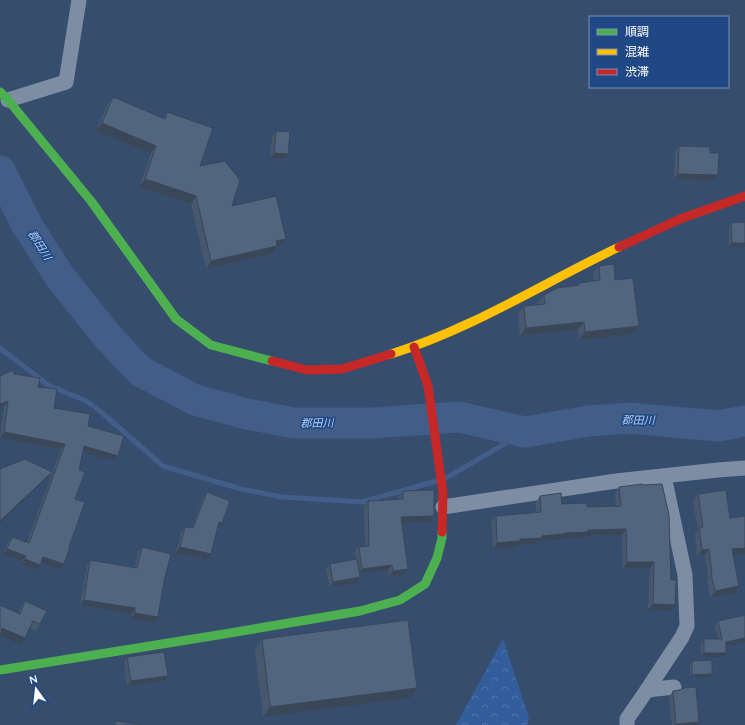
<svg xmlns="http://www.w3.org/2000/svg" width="745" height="725" viewBox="0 0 745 725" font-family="Quicksand,'Noto Sans JP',sans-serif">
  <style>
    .forest { fill: url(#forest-crowns) }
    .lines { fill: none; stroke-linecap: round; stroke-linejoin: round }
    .stream { stroke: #415d88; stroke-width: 5 }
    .river { stroke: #415d88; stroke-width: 31 }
    .street { stroke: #7d8da4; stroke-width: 15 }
    .fast { stroke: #4caf50; stroke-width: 9 }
    .slow { stroke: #ffc107; stroke-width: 9 }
    .jam { stroke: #c62828; stroke-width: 9 }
    .wall { fill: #47576d }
    .shaded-wall { fill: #394759 }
    .building { fill: #52657f; stroke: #394759 }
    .labels { text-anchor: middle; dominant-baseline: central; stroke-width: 3; stroke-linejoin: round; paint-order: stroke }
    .water-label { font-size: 11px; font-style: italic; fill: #b4cdf1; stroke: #204885 }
  </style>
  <defs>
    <pattern id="forest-crowns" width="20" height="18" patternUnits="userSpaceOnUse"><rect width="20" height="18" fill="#345e9b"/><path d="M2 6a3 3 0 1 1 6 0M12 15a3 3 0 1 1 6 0" fill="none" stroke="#5276aa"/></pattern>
  </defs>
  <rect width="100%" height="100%" fill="#374d6e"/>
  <polygon class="forest" points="503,639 529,718 527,725 456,725"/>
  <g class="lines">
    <g class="stream">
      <polyline points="0,348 48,385 86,401 100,411 163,466 241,489 282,497 362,502 437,481"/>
      <polyline points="446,478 525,432"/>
    </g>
    <polyline class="river" points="0,171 27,225 60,277 108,337 140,371 195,400 247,414 294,423 372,423 459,417 525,432 589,421 629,418 718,426 745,421"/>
    <g class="street">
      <polyline points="8,100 66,82 79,0"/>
      <polyline points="664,476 685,575 687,626 682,637 647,690 674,687"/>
      <polyline points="443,507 616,481 718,470 745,468"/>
      <polyline points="627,725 627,719 647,690"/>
    </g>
    <g class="fast">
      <polyline points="0,92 8,100 91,201 176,319 211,345 272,361"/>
      <polyline points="0,670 218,635 360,611 400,600 425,584 437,558 442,538 442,532"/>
    </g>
    <path class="slow" d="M 391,354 C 472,329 543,283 619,247"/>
    <g class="jam">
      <polyline points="619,247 680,219 745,196"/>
      <polyline points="414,347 428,386 443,493 442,532"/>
      <polyline points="272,361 307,370 342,369 391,354"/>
    </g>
  </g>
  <g class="wall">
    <polygon points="113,97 163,118 167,112 200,166 232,206 281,246 276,247 272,254 206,269 191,204 139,187 151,153 96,131 107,105"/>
    <polygon points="276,131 284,159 270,158 272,137"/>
    <polygon points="679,146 710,153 714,180 674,179 675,151"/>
    <polygon points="745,222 745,247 729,247 729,227 731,223"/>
    <polygon points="599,266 615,280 633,334 579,340 578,329 520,336 518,314 524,306 538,305 538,303 544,295 577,286 579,283 594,281 593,274"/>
    <polygon points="14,374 38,387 54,408 88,426 118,456 115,461 83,451 79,470 69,547 64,564 60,570 41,563 37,570 21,564 22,561 3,554 8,542 12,537 27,542 61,449 0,438 4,406"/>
    <polygon points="619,487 671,580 675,605 671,611 648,610 650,568 623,568 622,535 585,536 584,538 561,539 560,540 540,541 537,544 517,545 516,547 493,549 491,522 496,516 536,513 536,502 540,496 562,504 587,507 616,506 615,493"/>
    <polygon points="403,491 434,516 430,522 401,523 404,575 389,577 388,570 360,574 360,577 357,583 330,587 326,569 330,564 356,559 355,552 359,547 365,546 364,506 368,501 399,500 399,496"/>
    <polygon points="207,492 218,528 217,528 208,559 176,553 181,532 185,527 192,528 203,498"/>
    <polygon points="698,494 733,555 735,593 710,598 707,580 708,579 705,555 697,556 695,534 698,530 693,501"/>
    <polygon points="142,547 164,581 158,617 155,623 131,619 132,614 80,605 87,565 90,560 135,567 138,552"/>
    <polygon points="25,601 40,624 36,631 30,628 21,645 1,636 0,605 18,613 21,607"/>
    <polygon points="745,615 745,642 726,646 726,653 723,657 701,657 701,644 704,639 718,639 715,625 718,621"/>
    <polygon points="262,639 410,698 263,717 255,650"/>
    <polygon points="127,657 168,676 164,681 127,686 124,663"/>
    <polygon points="692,661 710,677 690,677 690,664"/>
    <polygon points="673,691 699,722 697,725 672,725 669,697"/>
  </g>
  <g class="shaded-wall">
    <polygon points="102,123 156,146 151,153 96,131"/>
    <polygon points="274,153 288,154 284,159 270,158"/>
    <polygon points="678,174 718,175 714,180 674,179"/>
    <polygon points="145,179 196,196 191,204 139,187"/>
    <polygon points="286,239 281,246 276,247 272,254 206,269 211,261 276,241"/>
    <polygon points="732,243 745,243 745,247 729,247"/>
    <polygon points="584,322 578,329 520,336 526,328"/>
    <polygon points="639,326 633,334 579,340 585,332"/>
    <polygon points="8,401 4,406 0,408 0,404"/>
    <polygon points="4,432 65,444 61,449 0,438"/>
    <polygon points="84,446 118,456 115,461 80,451"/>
    <polygon points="52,472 48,477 0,523 0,521"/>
    <polygon points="434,516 430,522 397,523 401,517"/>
    <polygon points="219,522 222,523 218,528 215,527"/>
    <polygon points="626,529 622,535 585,536 584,538 561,539 560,540 540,541 537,544 517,545 516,547 493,549 497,543 542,536 588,530"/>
    <polygon points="180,547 211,554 208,559 176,553"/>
    <polygon points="745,548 745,554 728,555 732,549"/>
    <polygon points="7,549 26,556 22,561 3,554"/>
    <polygon points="709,549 705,555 697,556 702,550"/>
    <polygon points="43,557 64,564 60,570 40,562"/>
    <polygon points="25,559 40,565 37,570 21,564"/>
    <polygon points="627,562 654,562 650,568 623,568"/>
    <polygon points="392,565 388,570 358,574 362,569"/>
    <polygon points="408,569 404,575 389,577 393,571"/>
    <polygon points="360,577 357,583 330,587 333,582"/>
    <polygon points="739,586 735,593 710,598 715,591"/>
    <polygon points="84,600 135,608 132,614 80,605"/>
    <polygon points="653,604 675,605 671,611 648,610"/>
    <polygon points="135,613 158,617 155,623 131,619"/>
    <polygon points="2,628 25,638 21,645 0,636"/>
    <polygon points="745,638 745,642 723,647 726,642"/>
    <polygon points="704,653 726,653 723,657 701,657"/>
    <polygon points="712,674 710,677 690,677 692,675"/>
    <polygon points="168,676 164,681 127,686 131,681"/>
    <polygon points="417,688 410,698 263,717 270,707"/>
    <polygon points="699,722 697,725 676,725 676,724"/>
  </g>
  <g class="building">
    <polygon points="113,97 165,119 167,112 213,128 200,166 225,161 240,180 232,206 276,196 286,239 276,241 277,246 211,261 196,196 145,179 156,146 102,123"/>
    <polygon points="276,131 290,132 288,154 274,153"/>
    <polygon points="679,146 710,147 710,153 719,153 718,175 678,174"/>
    <polygon points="745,222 745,243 732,243 731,223"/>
    <polygon points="614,264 615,280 633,278 639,326 585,332 584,322 526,328 524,306 545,304 544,295 557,288 579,285 579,283 600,280 599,266"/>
    <polygon points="13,370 14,374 40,378 38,387 57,389 54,408 90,414 88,426 124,436 118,456 84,446 79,470 85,472 75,499 85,502 69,547 70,547 64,564 43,557 40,565 25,559 26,556 7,549 12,537 29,543 65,444 4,432 8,401 0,404 0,376"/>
    <polygon points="25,459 52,472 0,521 0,469"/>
    <polygon points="642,484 642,485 662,484 669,515 671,580 676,580 675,605 653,604 654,562 627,562 626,529 588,530 588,532 564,533 564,534 542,536 542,538 520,539 520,541 497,543 496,516 541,512 540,496 561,493 562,504 587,503 587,507 621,506 619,487"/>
    <polygon points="434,490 434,516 401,517 408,569 393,571 392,565 362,569 359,547 369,546 368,501 403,499 403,491"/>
    <polygon points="726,490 730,518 745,516 745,548 732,549 739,586 715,591 711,574 712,574 709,549 702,550 699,527 703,527 698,494"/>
    <polygon points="207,492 230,501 222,523 219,522 211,554 180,547 185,527 193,528"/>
    <polygon points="142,547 171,554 164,581 158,617 135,613 135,608 84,600 90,560 137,568"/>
    <polygon points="357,559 360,577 333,582 330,564"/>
    <polygon points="25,601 47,611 40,624 33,621 25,638 2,628 0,639 0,605 20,614"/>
    <polygon points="745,615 745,638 726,642 726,653 704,653 704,639 722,639 718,621"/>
    <polygon points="408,620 417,688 270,707 262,639"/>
    <polygon points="164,652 168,676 131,681 127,657"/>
    <polygon points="712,660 712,674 692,675 692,661"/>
    <polygon points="696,687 699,722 676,724 673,691 679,690 684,688"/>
    <polygon points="116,721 143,725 115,725"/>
  </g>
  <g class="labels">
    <g class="water-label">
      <text transform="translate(40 245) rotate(58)">郡田川</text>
      <text transform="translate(638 420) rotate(1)">郡田川</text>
      <text transform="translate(317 423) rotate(-1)">郡田川</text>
    </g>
  </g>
  <rect x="589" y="16" width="140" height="72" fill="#204885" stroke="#7991b6"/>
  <rect x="597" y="29" width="20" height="6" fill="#4caf50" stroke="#7991b6"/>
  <text x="625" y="36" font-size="12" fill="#ffffff">順調</text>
  <rect x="597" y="49" width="20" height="6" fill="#ffc107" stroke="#7991b6"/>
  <text x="625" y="56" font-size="12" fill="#ffffff">混雑</text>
  <rect x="597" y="69" width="20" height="6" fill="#c62828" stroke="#7991b6"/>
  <text x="625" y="76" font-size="12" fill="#ffffff">渋滞</text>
  <g transform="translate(36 689) rotate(345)" stroke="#204885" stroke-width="3" paint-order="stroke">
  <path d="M0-3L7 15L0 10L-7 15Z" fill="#ffffff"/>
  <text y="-6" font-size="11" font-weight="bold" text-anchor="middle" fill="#ffffff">N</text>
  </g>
</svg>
